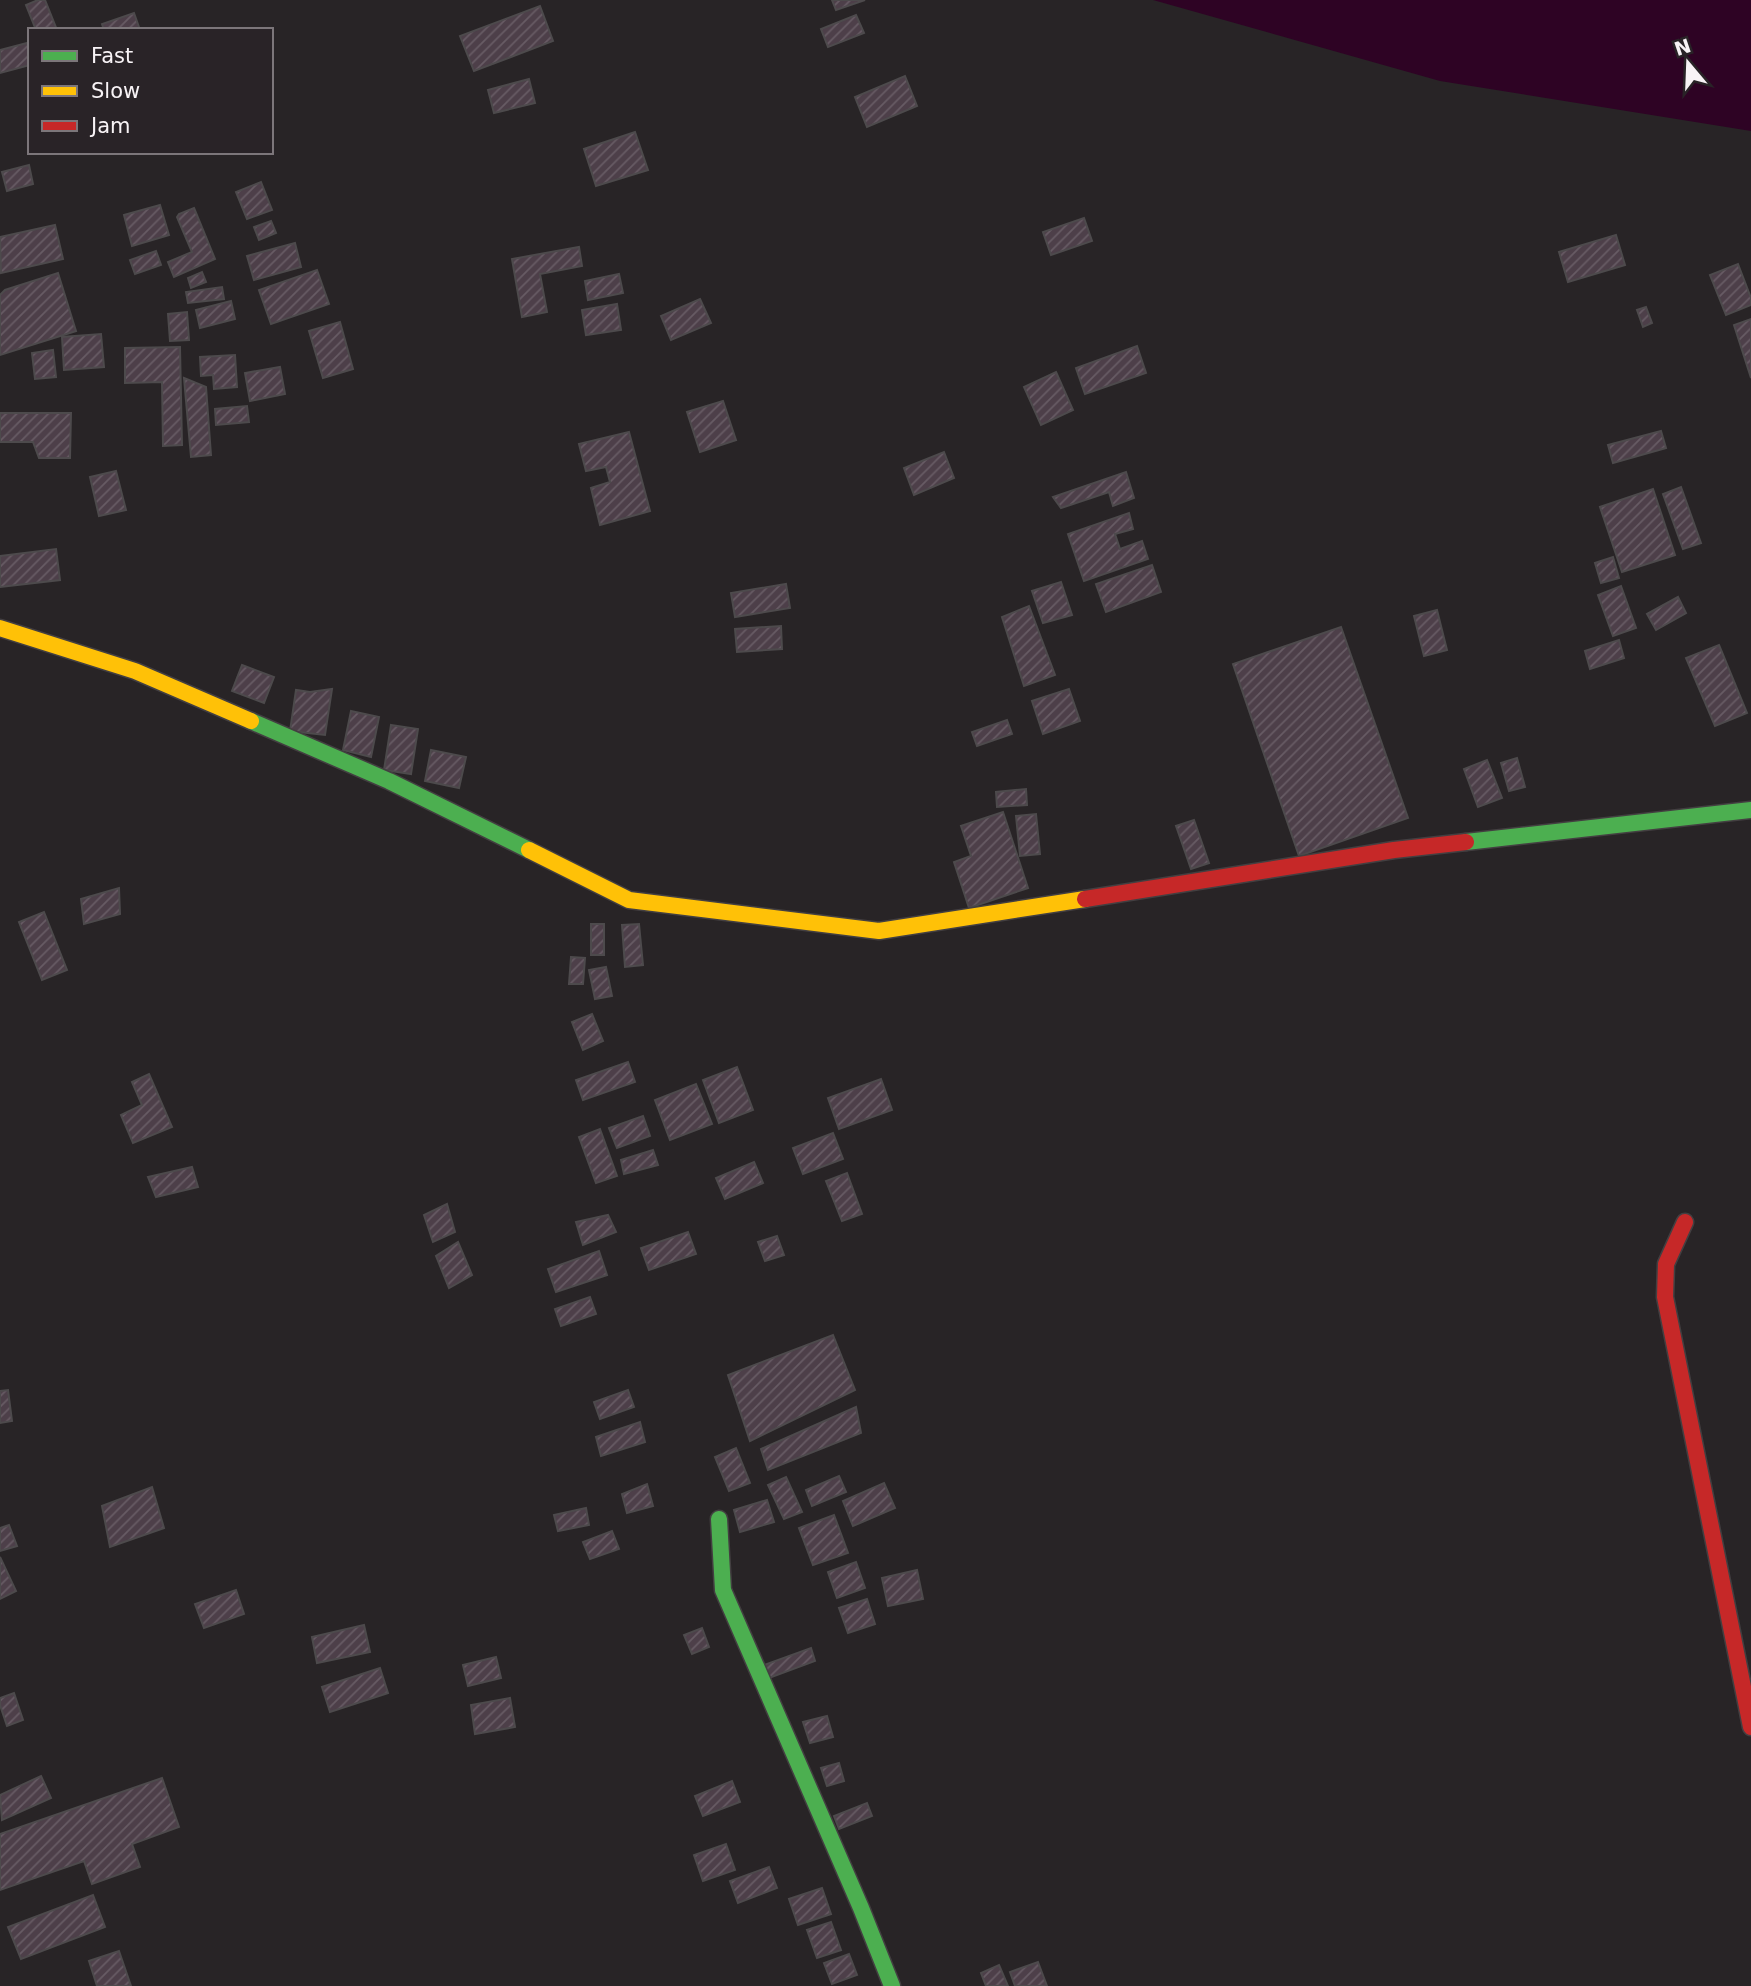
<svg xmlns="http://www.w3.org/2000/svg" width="1751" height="1986" viewBox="0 0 1751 1986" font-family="'DejaVu Sans',sans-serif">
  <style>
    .water { fill: #2e0324 }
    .building { fill: url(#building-hatch); stroke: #4d4a4c; stroke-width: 2 }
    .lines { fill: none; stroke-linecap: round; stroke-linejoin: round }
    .fast-casing { stroke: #433f41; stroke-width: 19 }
    .slow-casing { stroke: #433f41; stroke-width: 19 }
    .jam-casing { stroke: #433f41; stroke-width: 19 }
    .fast { stroke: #4caf50; stroke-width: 16 }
    .slow { stroke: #ffc107; stroke-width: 16 }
    .jam { stroke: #c62828; stroke-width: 16 }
  </style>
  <defs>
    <pattern id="building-hatch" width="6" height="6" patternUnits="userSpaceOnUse" patternTransform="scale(1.75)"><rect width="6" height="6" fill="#4d3f49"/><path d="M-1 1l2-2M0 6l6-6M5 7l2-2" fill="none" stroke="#675b64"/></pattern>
  </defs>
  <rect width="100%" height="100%" fill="#282426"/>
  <polygon class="water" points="1153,0 1751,0 1751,131 1440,81"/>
  <g class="building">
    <polygon points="38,0 45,0 57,30 36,30 26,5"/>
    <polygon points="832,0 865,0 836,10"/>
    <polygon points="540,6 553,41 474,71 460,36"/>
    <polygon points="134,13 140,30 104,30 102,24"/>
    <polygon points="856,15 864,33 828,47 821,29"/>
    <polygon points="27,43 30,52 30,65 0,73 0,50"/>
    <polygon points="905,76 917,106 867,127 855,97"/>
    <polygon points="529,79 535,103 494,113 488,90"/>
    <polygon points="635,132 648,170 596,186 584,149"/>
    <polygon points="29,165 33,184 7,191 2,172"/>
    <polygon points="261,182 272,210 247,219 236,192"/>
    <polygon points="160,205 169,235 132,246 124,215"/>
    <polygon points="194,208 215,259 174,277 168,262 192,252 177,217 179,214"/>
    <polygon points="1084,218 1092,241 1051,255 1043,232"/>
    <polygon points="271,221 276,233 259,240 254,227"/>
    <polygon points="55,225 63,259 1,273 0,237"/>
    <polygon points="1616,235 1625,265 1568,282 1559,252"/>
    <polygon points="295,243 301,267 254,280 247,256"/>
    <polygon points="579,247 582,266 540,274 547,312 522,317 512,259"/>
    <polygon points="156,251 161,265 135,274 130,260"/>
    <polygon points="1738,264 1751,298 1751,305 1726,315 1710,275"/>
    <polygon points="317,270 329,304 271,324 259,290"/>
    <polygon points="202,272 206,282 191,288 188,278"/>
    <polygon points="58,273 76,331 0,355 0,295 5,290"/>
    <polygon points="619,274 623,293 588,300 585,281"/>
    <polygon points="222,287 224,299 188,303 186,292"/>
    <polygon points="700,299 711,323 671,340 661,316"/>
    <polygon points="231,301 235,319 200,328 196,310"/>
    <polygon points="617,304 621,330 586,335 582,310"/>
    <polygon points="1646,307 1652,323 1643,327 1637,310"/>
    <polygon points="187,312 189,340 170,341 168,314"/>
    <polygon points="1751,319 1751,378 1734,325"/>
    <polygon points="340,322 353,369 323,378 309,331"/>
    <polygon points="101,334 104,367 64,370 62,337"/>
    <polygon points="1137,346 1146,373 1085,394 1076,368"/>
    <polygon points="180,347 182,445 163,446 162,382 125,383 125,348"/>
    <polygon points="53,350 56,377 35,379 32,353"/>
    <polygon points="235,355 237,387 214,389 213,375 201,376 200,357"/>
    <polygon points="280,367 285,394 250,401 245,373"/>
    <polygon points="1056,372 1073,410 1041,425 1024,387"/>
    <polygon points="184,378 206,387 211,455 191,457"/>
    <polygon points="723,401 736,440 700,452 687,412"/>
    <polygon points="247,406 249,422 216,425 215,409"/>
    <polygon points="0,413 71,413 70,458 39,458 33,442 0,442"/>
    <polygon points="1661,431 1666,448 1613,463 1608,445"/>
    <polygon points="629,432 650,511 600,525 591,488 610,482 606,467 586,471 579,444"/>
    <polygon points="944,452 954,478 914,495 904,468"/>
    <polygon points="116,471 126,510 99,516 90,477"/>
    <polygon points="1126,472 1134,498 1113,506 1109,492 1061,508 1053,497"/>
    <polygon points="1681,487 1701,543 1683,549 1663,494"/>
    <polygon points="1653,489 1675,555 1622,572 1600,507"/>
    <polygon points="1129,513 1133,529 1115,534 1120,549 1142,541 1148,559 1084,581 1068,534"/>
    <polygon points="56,549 60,580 0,587 0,556"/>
    <polygon points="1613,557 1619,578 1601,583 1595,563"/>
    <polygon points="1152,565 1161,592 1106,612 1096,584"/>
    <polygon points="1061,582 1072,615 1043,623 1032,591"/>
    <polygon points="786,584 790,608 735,617 731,593"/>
    <polygon points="1621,586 1636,628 1613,636 1598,595"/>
    <polygon points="1678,597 1686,613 1656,630 1647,614"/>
    <polygon points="1029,606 1055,675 1024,686 1002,617"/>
    <polygon points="1437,610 1447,650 1424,656 1414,616"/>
    <polygon points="781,626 782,649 737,652 735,629"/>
    <polygon points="1341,627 1408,818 1299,856 1233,664"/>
    <polygon points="1619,640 1624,658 1590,669 1585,651"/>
    <polygon points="1719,645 1747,713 1715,726 1686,658"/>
    <polygon points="242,665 274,677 264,703 232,691"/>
    <polygon points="332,689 325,735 290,731 296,690 310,692"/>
    <polygon points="1069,689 1080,721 1043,734 1032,701"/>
    <polygon points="351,711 379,717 371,757 343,750"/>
    <polygon points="1007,720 1012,734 977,746 972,732"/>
    <polygon points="391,725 418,729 411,774 384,770"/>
    <polygon points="431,750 466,757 459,788 425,781"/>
    <polygon points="1517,758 1525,787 1509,791 1501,763"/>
    <polygon points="1487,760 1502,798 1478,807 1464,769"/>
    <polygon points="1026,789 1027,805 997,807 996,792"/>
    <polygon points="1003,812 1028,888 969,908 954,862 971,856 961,826"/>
    <polygon points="1036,814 1040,854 1020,856 1016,816"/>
    <polygon points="1194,820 1209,863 1191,869 1176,826"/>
    <polygon points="119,888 120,914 84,924 81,899"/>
    <polygon points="44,912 67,970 42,980 19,922"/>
    <rect x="591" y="924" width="13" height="31"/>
    <polygon points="639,924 643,965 625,967 622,925"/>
    <polygon points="571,957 585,958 583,984 569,984"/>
    <polygon points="606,967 612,996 595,999 589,970"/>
    <polygon points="592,1014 603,1041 583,1050 572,1022"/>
    <polygon points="628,1062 635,1082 583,1100 576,1080"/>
    <polygon points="737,1067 753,1110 719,1123 703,1080"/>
    <polygon points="149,1074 172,1127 133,1143 121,1115 142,1105 132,1082"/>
    <polygon points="881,1079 892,1110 839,1129 828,1098"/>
    <polygon points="696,1084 712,1124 670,1140 655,1100"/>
    <polygon points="643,1116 650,1136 617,1148 609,1128"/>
    <polygon points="600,1129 617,1176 596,1183 579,1137"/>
    <polygon points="833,1133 843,1159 803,1174 793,1148"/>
    <polygon points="653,1150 658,1165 624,1174 621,1160"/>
    <polygon points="754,1162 763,1183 725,1199 716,1178"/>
    <polygon points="192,1167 198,1187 156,1197 148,1177"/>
    <polygon points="847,1173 862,1214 842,1221 826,1181"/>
    <polygon points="447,1204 455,1232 433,1242 424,1215"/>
    <polygon points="608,1215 616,1232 583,1245 576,1222"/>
    <polygon points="688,1232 696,1254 649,1270 641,1248"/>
    <polygon points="777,1236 784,1255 765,1261 758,1242"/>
    <polygon points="458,1242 472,1275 449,1288 436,1256"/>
    <polygon points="599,1251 607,1275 556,1292 548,1269"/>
    <polygon points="590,1297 596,1314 561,1326 555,1309"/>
    <polygon points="833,1335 855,1390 750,1441 728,1375"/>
    <polygon points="8,1390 12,1421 0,1423 0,1391"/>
    <polygon points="628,1390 634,1407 600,1419 594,1402"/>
    <polygon points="856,1407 861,1433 768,1470 761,1449"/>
    <polygon points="640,1422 645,1442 601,1456 596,1437"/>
    <polygon points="736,1448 750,1483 729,1491 715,1457"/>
    <polygon points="839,1476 846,1492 812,1506 806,1490"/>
    <polygon points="786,1477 802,1512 784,1519 768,1485"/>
    <polygon points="884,1483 895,1508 853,1526 843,1501"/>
    <polygon points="647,1484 653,1506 627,1513 622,1494"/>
    <polygon points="152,1487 164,1528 110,1547 102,1506"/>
    <polygon points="767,1500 774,1522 740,1532 734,1510"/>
    <polygon points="586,1508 589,1525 558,1531 554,1515"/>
    <polygon points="834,1515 848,1553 813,1565 799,1528"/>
    <polygon points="9,1525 17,1546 0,1551 0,1528"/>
    <polygon points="612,1531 619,1549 590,1559 583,1542"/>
    <polygon points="0,1557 16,1591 0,1599"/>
    <polygon points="856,1562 865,1588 837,1598 828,1572"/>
    <polygon points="917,1570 923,1599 888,1606 882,1578"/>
    <polygon points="236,1590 244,1614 204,1628 195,1604"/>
    <polygon points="867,1599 875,1624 848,1633 839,1608"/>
    <polygon points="364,1625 370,1652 317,1663 312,1637"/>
    <polygon points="702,1628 709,1647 692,1654 684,1635"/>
    <polygon points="811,1648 815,1661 769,1678 764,1665"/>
    <polygon points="496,1657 501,1678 468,1686 463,1665"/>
    <polygon points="380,1668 388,1693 330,1712 322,1687"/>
    <polygon points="14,1693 23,1720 7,1726 0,1705 0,1698"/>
    <polygon points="510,1698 515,1727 475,1734 471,1705"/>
    <polygon points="827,1716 833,1737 810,1743 803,1722"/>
    <polygon points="839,1763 844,1781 827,1786 821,1768"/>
    <polygon points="41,1776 51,1798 2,1820 0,1795"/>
    <polygon points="162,1778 179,1827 132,1844 140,1867 92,1884 84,1861 0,1890 0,1834"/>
    <polygon points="732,1781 740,1802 703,1816 695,1796"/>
    <polygon points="867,1803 872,1816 839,1829 834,1816"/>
    <polygon points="726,1844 735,1870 703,1881 694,1855"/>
    <polygon points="769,1867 777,1888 738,1903 730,1881"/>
    <polygon points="822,1888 831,1914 798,1925 789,1899"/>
    <polygon points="93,1895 105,1927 21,1959 8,1927"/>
    <polygon points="831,1922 841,1950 817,1958 807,1930"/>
    <polygon points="119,1951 131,1986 97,1986 89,1961"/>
    <polygon points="849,1954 857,1975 832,1984 824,1963"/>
    <polygon points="1038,1962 1047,1986 1015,1986 1010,1972"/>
    <polygon points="999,1965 1008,1986 986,1986 981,1973"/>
  </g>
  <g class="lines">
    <g class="fast-casing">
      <g id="fast">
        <polyline points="251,721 389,781 529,850"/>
        <polyline points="1466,842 1751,810"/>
        <polyline points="719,1519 723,1590 861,1908 892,1986"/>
      </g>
    </g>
    <g class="slow-casing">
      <g id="slow">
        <polyline points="0,628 135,671 251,721"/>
        <polyline points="529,850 629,900 879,931 1085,899"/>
      </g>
    </g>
    <g class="jam-casing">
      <g id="jam">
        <polyline points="1085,899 1394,850 1466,842"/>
        <polyline points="1685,1222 1666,1264 1665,1297 1751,1727"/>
      </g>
    </g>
    <use href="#fast" class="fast"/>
    <use href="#slow" class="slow"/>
    <use href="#jam" class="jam"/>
  </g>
  <rect x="28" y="28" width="245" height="126" fill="#292327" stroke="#7c767a" stroke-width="2"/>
  <rect x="42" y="51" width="35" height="10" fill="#4caf50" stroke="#7c767a" stroke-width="2"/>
  <text x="91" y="63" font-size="21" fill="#f8f3f6">Fast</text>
  <rect x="42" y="86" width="35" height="10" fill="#ffc107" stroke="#7c767a" stroke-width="2"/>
  <text x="91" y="98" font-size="21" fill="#f8f3f6">Slow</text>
  <rect x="42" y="121" width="35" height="10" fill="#c62828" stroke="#7c767a" stroke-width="2"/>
  <text x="91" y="133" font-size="21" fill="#f8f3f6">Jam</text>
  <g transform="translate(1688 63) rotate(341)" stroke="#292327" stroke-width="5" paint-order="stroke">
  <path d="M0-5L12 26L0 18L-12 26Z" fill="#f8f3f6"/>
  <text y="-10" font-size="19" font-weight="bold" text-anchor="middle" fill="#f8f3f6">N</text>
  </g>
</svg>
